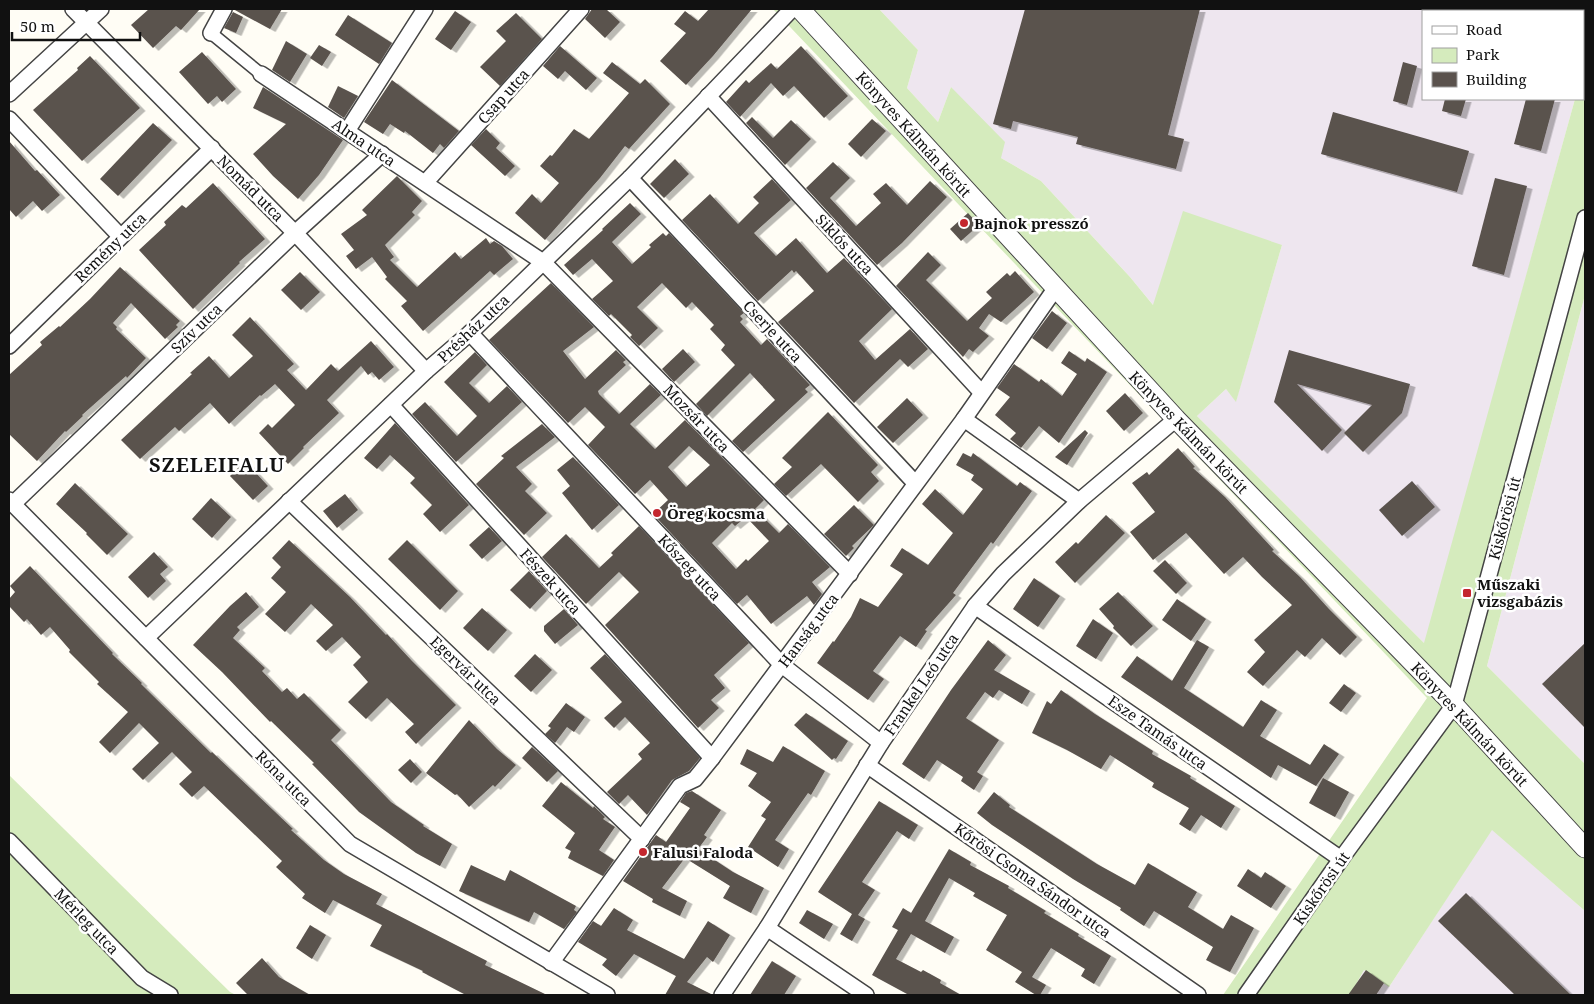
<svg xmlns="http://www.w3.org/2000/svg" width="1594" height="1004" viewBox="0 0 1594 1004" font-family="'Noto Serif',serif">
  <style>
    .industrial { fill: #eee6ef }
    .green { fill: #d5ebbd }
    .building { fill: #5a524d; fill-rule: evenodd; filter: url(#shadow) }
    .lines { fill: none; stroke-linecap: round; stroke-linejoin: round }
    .pedestrian-casing { stroke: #444; stroke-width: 14 }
    .minor-casing { stroke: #444; stroke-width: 18 }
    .tertiary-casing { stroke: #444; stroke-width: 21 }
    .pedestrian { stroke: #fff; stroke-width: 11 }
    .minor { stroke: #fff; stroke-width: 15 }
    .tertiary { stroke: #fff; stroke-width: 19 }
    .poi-dot { fill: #c4262e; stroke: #fff; stroke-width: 2 }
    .labels { text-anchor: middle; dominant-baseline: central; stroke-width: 5; stroke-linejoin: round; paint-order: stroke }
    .street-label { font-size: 15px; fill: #111; stroke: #fff }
    .poi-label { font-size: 15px; font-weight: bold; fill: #111; stroke: #fff; text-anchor: start }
    .district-label { font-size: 20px; font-weight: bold; letter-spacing: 1px; fill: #111; stroke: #fff }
  </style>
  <defs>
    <filter id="shadow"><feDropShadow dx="5.5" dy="3" stdDeviation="0" flood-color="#0004"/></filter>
  </defs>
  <rect width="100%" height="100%" fill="#fffdf5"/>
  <g class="industrial">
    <polygon points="879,9 1585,9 1585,63 1583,72 1583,11 1423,11 1423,99 1575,99 1425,644 1197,416 1226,389 1236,401 1282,245 1154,306 1130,277 1041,181 1001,158 951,87 938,122 907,88 918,50"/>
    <polygon points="1585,295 1585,764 1487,666"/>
    <polygon points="1492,829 1585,911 1585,995 1350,995 1364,970 1389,987"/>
  </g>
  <g class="green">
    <polygon points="773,9 879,9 918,50 907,88 938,122 951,87 1005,142 1001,158 1041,181 1130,277 1153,305 1183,211 1282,245 1236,402 1226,389 1197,416 1424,643 1575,99 1583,99 1583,72 1585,63 1585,295 1487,666 1585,764 1585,911 1492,830 1389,987 1364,970 1350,995 1223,995 1427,698"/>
    <polygon points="9,775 230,992 236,995 9,995"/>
  </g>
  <g class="building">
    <polygon points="149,9 200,9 181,30 176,26 153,48 131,25"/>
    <polygon points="233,9 282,9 270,29"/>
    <polygon points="592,9 606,9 620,22 605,38 585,19"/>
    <polygon points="709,9 752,9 713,56 686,85 660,61 686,33 674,24 685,11 698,21"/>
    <polygon points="1025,9 1200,9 1168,135 1184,139 1176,169 1076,144 1078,137 1013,121 1011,129 993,124"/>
    <polygon points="455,11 471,22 451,50 435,39"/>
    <polygon points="233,12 243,17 236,33 224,28"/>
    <polygon points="516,13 542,39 500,86 480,67 506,41 496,31"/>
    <polygon points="348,15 392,43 379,64 335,35"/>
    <polygon points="286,41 307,54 290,82 272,70"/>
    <polygon points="319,45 331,52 322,66 310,58"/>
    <polygon points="560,46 597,78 586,90 565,71 558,79 543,66"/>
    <polygon points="801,46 848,96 824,118 794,86 783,96 771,83 740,117 726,102 746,80 749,83 771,63 777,69"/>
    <polygon points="202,52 236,89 222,102 217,96 208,104 179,72"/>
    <polygon points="90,56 140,108 82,161 33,110 78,70 77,68"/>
    <polygon points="612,62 640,84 645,79 670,104 629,149 625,146 600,178 545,240 515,213 532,194 541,203 559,183 540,166 550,155 552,156 574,129 589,139 629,93 603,73"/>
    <polygon points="1403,62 1417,66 1407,105 1393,101"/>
    <polygon points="392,80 459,131 444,148 440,144 433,153 405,131 404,133 390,124 383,134 364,122"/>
    <polygon points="338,86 358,96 344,118 328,107"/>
    <polygon points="263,87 343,140 319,175 298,199 273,176 253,154 286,124 253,108"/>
    <polygon points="1445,99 1466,99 1461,116 1442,111"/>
    <polygon points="1526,99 1555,99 1541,151 1514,144"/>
    <polygon points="1333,112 1469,151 1457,192 1321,154"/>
    <polygon points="752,117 773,138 791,120 811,139 785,165 746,123"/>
    <polygon points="872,119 886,131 861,157 848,144"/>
    <polygon points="153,123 172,140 118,196 100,179"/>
    <polygon points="486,129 500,143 496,148 515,166 505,176 471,145"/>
    <polygon points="9,141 35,171 37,170 60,195 42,211 33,201 16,217 9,209"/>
    <polygon points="675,159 689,174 664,198 650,184"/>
    <polygon points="833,162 850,178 830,198 856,226 881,203 873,194 886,183 907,205 930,181 947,197 902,243 877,265 806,188"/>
    <polygon points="397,176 422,201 412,212 415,215 385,245 394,257 390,260 417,287 455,252 461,259 486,238 490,244 494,241 502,246 513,259 494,275 490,271 423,331 401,306 407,301 385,279 387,277 372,257 356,269 346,256 354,250 341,234 367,215 362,210"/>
    <polygon points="1495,178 1527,186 1504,275 1472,266"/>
    <polygon points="772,179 791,200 754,233 776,256 796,238 827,273 844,258 892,309 859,341 875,360 910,329 928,349 908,367 900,359 854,403 778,322 814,291 796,271 794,273 792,270 758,301 682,220 710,194 738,224 759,203 753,197"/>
    <polygon points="213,183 265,239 239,262 240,263 193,309 139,250 166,225 164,222 182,205 186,208"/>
    <polygon points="630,203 641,214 612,242 632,264 651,247 649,245 663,233 666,236 669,233 744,313 740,316 743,319 740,322 761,345 767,339 810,385 805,389 808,392 743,452 732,441 775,400 750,373 707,416 696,404 735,365 721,350 725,345 710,329 714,325 692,302 686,308 662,283 637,307 658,328 639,346 630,337 632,335 611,314 609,316 592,299 613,281 592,259 573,275 564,265 603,230 602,229"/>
    <polygon points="968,213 979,225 961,241 950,229"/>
    <polygon points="928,252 941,265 926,280 967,321 992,298 986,292 1007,273 1010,276 1015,271 1034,292 1001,322 989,314 979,328 989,336 973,352 969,349 963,357 896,286"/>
    <polygon points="120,267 180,321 176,325 178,327 165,339 131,303 113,323 117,327 116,329 146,358 127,378 126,376 82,415 83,416 66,432 65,431 37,461 9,434 9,375 42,345 40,342 59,326 60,327 90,299"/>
    <polygon points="300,272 320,292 301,310 281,290"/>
    <path d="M 551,283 L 594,327 L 563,351 L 585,379 L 616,350 L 626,360 L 623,362 L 626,365 L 598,391 L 599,394 L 619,414 L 650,384 L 661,395 L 630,424 L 655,449 L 685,420 L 764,500 L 755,509 L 779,533 L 788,524 L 830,567 L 812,582 L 822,594 L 814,605 L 807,596 L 771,624 L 747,595 L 737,604 L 653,514 L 668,500 L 650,480 L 635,494 L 588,445 L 605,427 L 585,407 L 568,423 L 489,340 ZM 689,446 L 710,465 L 686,487 L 668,467 ZM 746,517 L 769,541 L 748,561 L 746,559 L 736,569 L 712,543 L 732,523 L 735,526 Z"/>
    <polygon points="1052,311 1067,323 1047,349 1032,338"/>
    <polygon points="250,317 294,364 287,370 306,390 331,364 338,371 371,341 394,367 379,380 372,372 368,375 361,366 327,400 339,413 303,447 304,448 288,464 259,433 268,424 272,428 295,405 275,384 261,396 260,395 229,424 210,403 179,431 175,427 140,459 121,440 192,374 190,373 209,356 229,378 253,356 232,335"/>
    <polygon points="683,349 695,362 674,382 662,369"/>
    <polygon points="1289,350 1410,384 1402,413 1363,452 1344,433 1372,405 1297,384 1342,430 1322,451 1274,402"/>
    <polygon points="1069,351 1085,362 1087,358 1107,372 1059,443 1039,426 1021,448 1010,439 1016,433 995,415 1010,397 997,388 1014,364 1039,382 1041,379 1062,396 1077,374 1061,363"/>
    <polygon points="475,352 487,365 469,383 489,403 507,386 522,402 456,462 412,414 425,402 457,436 477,416 444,382"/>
    <polygon points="1125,393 1143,413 1124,431 1106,411"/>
    <polygon points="907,398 923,415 893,443 877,427"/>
    <polygon points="828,412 878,465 871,472 879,481 858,502 821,464 786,496 774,484 792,467 782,458"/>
    <polygon points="395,423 469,505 440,532 423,514 432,505 410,483 415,478 390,455 377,469 364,458"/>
    <polygon points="542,424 555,437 516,467 532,484 525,491 547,513 524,535 476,484 504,458 501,456"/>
    <polygon points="1085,430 1088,433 1067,465 1055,457"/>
    <polygon points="1178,448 1195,467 1193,468 1225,497 1274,550 1272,551 1300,577 1329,609 1357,637 1340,655 1322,638 1305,657 1297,650 1263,686 1247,672 1265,652 1254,640 1292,605 1262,577 1243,557 1224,574 1186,533 1153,560 1130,532 1155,512 1132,483 1147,472 1149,475"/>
    <polygon points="963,453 971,457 973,453 1017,486 1020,482 1032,491 993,544 991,542 953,593 956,595 925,630 927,631 916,647 900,636 873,671 884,679 868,700 817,663 833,641 834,642 851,617 860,598 878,607 903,574 890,566 902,548 928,565 953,533 922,504 935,489 963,515 983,489 971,480 974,475 956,465"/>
    <polygon points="573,457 619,505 592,530 562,493 570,486 557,470"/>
    <polygon points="245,461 268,486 253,500 230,476"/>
    <polygon points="1412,481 1435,507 1402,536 1379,510"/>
    <polygon points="75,483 128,534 107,555 86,534 87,533 56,504"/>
    <polygon points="345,494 358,510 337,528 323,511"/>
    <polygon points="211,498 231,517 212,538 192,519"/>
    <polygon points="854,505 874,525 852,546 854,548 846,556 824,534"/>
    <polygon points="1106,515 1125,533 1075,583 1055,562 1076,542 1078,544"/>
    <polygon points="639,526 749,643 714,675 725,688 711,700 719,708 698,728 605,625 639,592 619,572 586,604 542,557 566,534 599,568 613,555 611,553"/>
    <polygon points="489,527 502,541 482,559 469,545"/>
    <polygon points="289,540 350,597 386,635 387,634 412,661 456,705 416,744 405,732 414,724 387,698 366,719 348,702 368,682 353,665 361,657 342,637 326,651 316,641 333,625 311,604 285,632 265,614 286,592 271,578 281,567 272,558"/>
    <polygon points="407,540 458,591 440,610 388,559"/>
    <polygon points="154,552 168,567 160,574 166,581 148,598 128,577"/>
    <polygon points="1165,560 1187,583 1176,594 1153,571"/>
    <polygon points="30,566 113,653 112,654 142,683 141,684 211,753 212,752 293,829 291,830 324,860 344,874 382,894 376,904 487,961 485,965 547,995 466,995 422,972 423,971 370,946 382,925 333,900 325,913 302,898 305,894 276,867 282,861 204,786 192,797 179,784 192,772 172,752 143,780 132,769 159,743 139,723 110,753 99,742 128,712 97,684 99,682 69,652 70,650 50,627 41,635 27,619 24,622 9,606 9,599 15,592 10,586"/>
    <polygon points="529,571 547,591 530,609 510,590"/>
    <polygon points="1034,578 1060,596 1038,627 1013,609"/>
    <polygon points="246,592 259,607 237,627 240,630 233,638 265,668 262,671 282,692 287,688 297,699 304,693 341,730 331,740 391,802 424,825 423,826 452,844 440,866 416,853 359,812 312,764 314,763 271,721 270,722 222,672 193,645 230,606"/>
    <polygon points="1118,592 1153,626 1131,646 1113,628 1114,626 1099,609"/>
    <polygon points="1177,599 1206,619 1191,641 1162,620"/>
    <polygon points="482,608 507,630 488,651 463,628"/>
    <polygon points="564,609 578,625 555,644 544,631 544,626"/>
    <polygon points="1093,619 1113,633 1096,659 1076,646"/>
    <polygon points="988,640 1006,655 994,670 1030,691 1022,704 999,690 993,698 985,692 966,718 999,740 977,772 983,776 974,790 961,781 963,777 937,760 924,779 902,764 951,690"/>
    <polygon points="1197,640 1209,647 1184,688 1243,727 1261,700 1277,710 1260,736 1310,765 1324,744 1339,754 1316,786 1278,765 1271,778 1121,677 1137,656 1172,681"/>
    <polygon points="1585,643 1585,728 1542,684"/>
    <polygon points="535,654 552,670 531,692 514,676"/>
    <polygon points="605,654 700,758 689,771 672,780 647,815 628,795 619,804 607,792 642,759 638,754 650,743 625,717 614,728 604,718 622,702 590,668"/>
    <polygon points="1344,684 1356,693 1341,712 1329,703"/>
    <polygon points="1061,690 1095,714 1153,751 1152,754 1191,776 1190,778 1235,806 1221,828 1201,815 1190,831 1179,824 1189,808 1152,787 1154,783 1110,755 1101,769 1067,750 1032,733 1047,701 1051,704"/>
    <polygon points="566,703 585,717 574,732 567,727 555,743 545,734 551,728 548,726"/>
    <polygon points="806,713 848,741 836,759 834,758 832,760 794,725"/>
    <polygon points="469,720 497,749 516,765 495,787 493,785 469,807 457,794 455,795 426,773"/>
    <polygon points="783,746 825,771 811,795 808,793 775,840 789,849 778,867 748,847 766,819 761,816 771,802 748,786 757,773 740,764 747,749 773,762"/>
    <polygon points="532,747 558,771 547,782 522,758"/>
    <polygon points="410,759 422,772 411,783 398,770"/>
    <polygon points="1323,778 1349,792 1335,817 1309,803"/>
    <polygon points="561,782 593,808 594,806 605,817 603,819 615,827 599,850 614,860 603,876 568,858 571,851 565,848 575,833 542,806"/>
    <polygon points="692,791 721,810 704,835 707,837 698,849 733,872 764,888 751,913 723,898 730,886 685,858 662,888 687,901 680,916 652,902 653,899 623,881 656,835 666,842 690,808 680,802 686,793"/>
    <polygon points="994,792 1010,805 1009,807 1097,864 1135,885 1148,863 1197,892 1188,907 1223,929 1231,915 1254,928 1230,972 1206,960 1213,947 1154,911 1144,926 1120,910 1121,908 1073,879 992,825 977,813"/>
    <polygon points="879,801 918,825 909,839 897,831 862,882 875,890 858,915 865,919 852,941 840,934 852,914 818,892"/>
    <polygon points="949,849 971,862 970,865 1009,886 1008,888 1046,911 1044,913 1079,934 1078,936 1111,956 1094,984 1081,976 1085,969 1051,948 1032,977 1046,985 1040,995 1036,995 1015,982 1022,972 986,950 1007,915 973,896 975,893 949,878 925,921 954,937 945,953 911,934 896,959 921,972 923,970 941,980 940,983 961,995 909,995 872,975 898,930 892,927 903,908 911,913"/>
    <polygon points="471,865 505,881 510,870 576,906 574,910 577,912 564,929 534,912 529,922 479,900 459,891"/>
    <polygon points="1248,869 1261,878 1265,872 1286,886 1271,908 1237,886"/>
    <polygon points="1466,893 1571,995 1515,995 1438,921"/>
    <polygon points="614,908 633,920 627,930 684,959 708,921 730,935 713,962 707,957 687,982 713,995 665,995 676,976 634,954 616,976 602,965 607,959 578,942 593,921 601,926"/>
    <polygon points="807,910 833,924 824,939 799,923"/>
    <polygon points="310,925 326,935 312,959 296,948"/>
    <polygon points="262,958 279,977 310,995 248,995 236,983"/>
    <polygon points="772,961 796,976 784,995 750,995"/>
    <polygon points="1366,970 1384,983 1376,995 1348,995"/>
  </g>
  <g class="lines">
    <g class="pedestrian-casing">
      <polyline id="pedestrian" points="211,33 261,74"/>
    </g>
    <g class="minor-casing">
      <g id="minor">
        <polyline points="73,9 295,233 426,371"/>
        <polyline points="211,33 224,9"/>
        <polyline points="261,74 543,262 850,574"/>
        <polyline points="9,94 101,9"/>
        <polyline points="708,96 981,392"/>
        <polyline points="9,119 120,236"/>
        <polyline points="347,131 425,9"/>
        <polyline points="630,178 915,483"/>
        <polyline points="425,183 581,9"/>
        <polyline points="470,333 782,665 881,743"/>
        <polyline points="9,346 212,148"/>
        <polyline points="391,405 712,758"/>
        <polyline points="964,419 1079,501"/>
        <polyline points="9,500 350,844 607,995"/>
        <polyline points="289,501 642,839"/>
        <polyline points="13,504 295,233 382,154"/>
        <polyline points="975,606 1341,859"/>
        <polyline points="146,638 426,371 470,333 630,178 792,9"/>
        <polyline points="867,765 1198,995"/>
        <polyline points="9,841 142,978 170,995"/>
        <polyline points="767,928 866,995"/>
        <polyline points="551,963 680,786 695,779 712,758 964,419 1055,289"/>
        <polyline points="722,995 767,928 881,743 975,606 1003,574 1079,501 1176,419"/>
        <polyline points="1246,995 1341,859 1454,705 1585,218"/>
      </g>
    </g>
    <g class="tertiary-casing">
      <polyline id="tertiary" points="800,9 1176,419 1454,705 1585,848"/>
    </g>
    <use href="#pedestrian" class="pedestrian"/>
    <use href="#minor" class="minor"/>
    <use href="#tertiary" class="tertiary"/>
  </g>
  <g class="poi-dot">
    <circle cx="964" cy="223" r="5"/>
    <circle cx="657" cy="513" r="5"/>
    <rect x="1462" y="588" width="10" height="10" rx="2.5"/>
    <circle cx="643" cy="852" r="5"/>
  </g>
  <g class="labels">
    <g class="street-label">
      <text transform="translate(503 96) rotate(-48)">Csap utca</text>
      <text transform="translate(914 134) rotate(48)">Könyves Kálmán körút</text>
      <text transform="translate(364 142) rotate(34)">Alma utca</text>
      <text transform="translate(251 188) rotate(45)">Nomád utca</text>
      <text transform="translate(845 244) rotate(47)">Siklós utca</text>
      <text transform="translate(110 247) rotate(-44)">Remény utca</text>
      <text transform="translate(196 328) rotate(-44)">Szív utca</text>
      <text transform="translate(473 328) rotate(-43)">Présház utca</text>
      <text transform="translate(773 331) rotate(47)">Cserje utca</text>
      <text transform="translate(697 418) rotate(46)">Mozsár utca</text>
      <text transform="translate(1189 432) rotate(46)">Könyves Kálmán körút</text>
      <text transform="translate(1504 518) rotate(-75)">Kiskőrösi út</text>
      <text transform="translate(690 567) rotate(47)">Kőszeg utca</text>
      <text transform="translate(551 581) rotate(48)">Fészek utca</text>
      <text transform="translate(808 630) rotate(-53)">Hanság utca</text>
      <text transform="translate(466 670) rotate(44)">Egervár utca</text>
      <text transform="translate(921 684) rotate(-56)">Frankel Leó utca</text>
      <text transform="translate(1470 724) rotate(47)">Könyves Kálmán körút</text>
      <text transform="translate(1158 732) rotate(35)">Esze Tamás utca</text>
      <text transform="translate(284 778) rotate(45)">Róna utca</text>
      <text transform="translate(1033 880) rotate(35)">Kőrösi Csoma Sándor utca</text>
      <text transform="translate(1321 888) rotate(-55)">Kiskőrösi út</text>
      <text transform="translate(87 921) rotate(46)">Mérleg utca</text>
    </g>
    <g class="poi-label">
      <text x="974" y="223">Bajnok presszó</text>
      <text x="667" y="513">Öreg kocsma</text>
      <text x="1477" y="584">Műszaki<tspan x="1477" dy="17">vizsgabázis</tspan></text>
      <text x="653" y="852">Falusi Faloda</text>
    </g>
    <g class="district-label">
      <text x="217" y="464">SZELEIFALU</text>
    </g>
  </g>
  <rect width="1594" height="1004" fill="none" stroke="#111111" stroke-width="20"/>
  <rect x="1422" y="10" width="162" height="90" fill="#ffffff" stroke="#a0a0a0"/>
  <rect x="1432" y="26" width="25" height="8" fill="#ffffff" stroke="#a0a0a0"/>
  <text x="1466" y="35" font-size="15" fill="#111111">Road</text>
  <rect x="1432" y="48" width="25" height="15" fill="#d5ebbd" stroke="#a0a0a0"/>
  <text x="1466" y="60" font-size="15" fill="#111111">Park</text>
  <rect x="1432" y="72" width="25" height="15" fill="#5a524d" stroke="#a0a0a0"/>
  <text x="1466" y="85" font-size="15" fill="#111111">Building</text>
  <path d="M12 32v8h128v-8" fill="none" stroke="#111111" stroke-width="2.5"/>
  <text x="20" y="32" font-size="15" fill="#111111" stroke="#ffffff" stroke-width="4" paint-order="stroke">50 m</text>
</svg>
